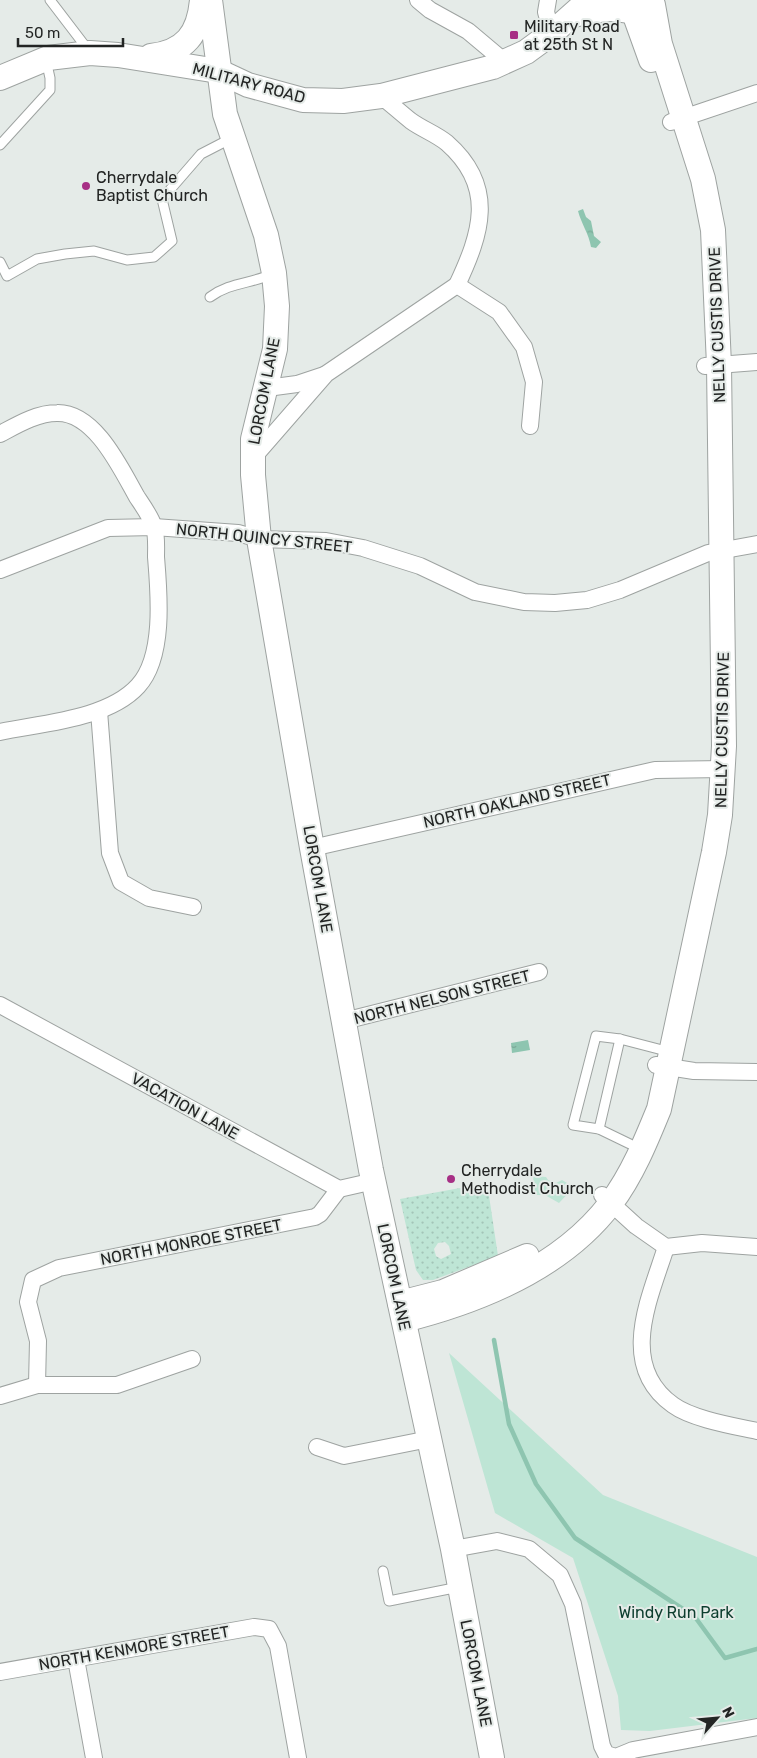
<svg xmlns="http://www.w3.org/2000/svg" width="757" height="1758" viewBox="0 0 757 1758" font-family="Rubik,sans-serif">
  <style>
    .grass { fill: url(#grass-dots); fill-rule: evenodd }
    .park { fill: #bee5d5 }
    .water { fill: url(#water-ripples) }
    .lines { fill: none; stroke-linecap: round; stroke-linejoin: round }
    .stream { stroke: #8ec5b0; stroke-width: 4.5 }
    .lane-casing { stroke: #9ea3a1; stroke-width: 11 }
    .street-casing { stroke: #9ea3a1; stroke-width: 18 }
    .secondary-casing { stroke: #9ea3a1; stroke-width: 26 }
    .lane { stroke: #fff; stroke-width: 9 }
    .street { stroke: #fff; stroke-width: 16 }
    .secondary { stroke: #fff; stroke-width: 24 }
    .poi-dot { fill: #a72f85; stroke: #e5ebe8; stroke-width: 2 }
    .labels { text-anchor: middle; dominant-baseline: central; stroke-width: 4; stroke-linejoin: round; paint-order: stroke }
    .poi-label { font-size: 16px; fill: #232524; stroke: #e5ebe8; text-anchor: start }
    .street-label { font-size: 16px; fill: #232524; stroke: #e5ebe8 }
    .park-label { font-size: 16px; fill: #0e3e2f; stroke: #e5ebe8 }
  </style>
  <defs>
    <pattern id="grass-dots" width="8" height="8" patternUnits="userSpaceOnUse" patternTransform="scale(1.25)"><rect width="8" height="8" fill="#bee5d5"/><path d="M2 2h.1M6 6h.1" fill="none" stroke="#a3c4b7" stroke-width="1.8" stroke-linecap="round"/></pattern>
    <pattern id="water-ripples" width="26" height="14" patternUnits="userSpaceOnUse" patternTransform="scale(1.25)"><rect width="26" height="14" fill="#8ec5b0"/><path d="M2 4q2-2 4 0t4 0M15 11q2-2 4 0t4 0" fill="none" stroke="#7aa997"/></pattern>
  </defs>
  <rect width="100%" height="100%" fill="#e5ebe8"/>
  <path class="grass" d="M 460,1188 L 488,1189 L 498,1256 L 433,1280 L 423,1280 L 416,1270 L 400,1199 ZM 445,1242 L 449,1246 L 451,1254 L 441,1259 L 436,1256 L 434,1249 L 438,1243 Z"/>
  <g class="park">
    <polygon points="533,1176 546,1177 548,1180 556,1183 562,1180 574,1187 559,1203 545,1195 535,1195"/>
    <polygon points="449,1353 603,1495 757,1557 757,1718 650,1731 621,1730 618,1696 573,1558 495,1513"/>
  </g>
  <g class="water">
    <path d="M 583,209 L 586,217 L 591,221 L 594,236 L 601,242 L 596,248 L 591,247 C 589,234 581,223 578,211 Z"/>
    <polygon points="528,1040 530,1050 512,1053 511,1043"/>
  </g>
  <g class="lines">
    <polyline class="stream" points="494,1340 509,1424 536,1484 575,1538 695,1617 725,1658 757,1649"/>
    <g class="lane-casing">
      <g id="lane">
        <polyline points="50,0 89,51"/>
        <polyline points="0,145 50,90 50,78 46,60"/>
        <polyline points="0,262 7,276 37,259 65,254 94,251 127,260 154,257 172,241 162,199 201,154 232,138"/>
        <path d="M 210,297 C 230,282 251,284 272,274"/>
        <polyline points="599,1129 620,1039"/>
        <polyline points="630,1144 599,1129 573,1125 596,1036 620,1039 670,1052"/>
        <polyline points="383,1571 389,1601 459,1587"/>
      </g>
    </g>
    <g class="street-casing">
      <g id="street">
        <polyline points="418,0 430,10 468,31 505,62"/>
        <polyline points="548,0 546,12 552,33"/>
        <path d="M 381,96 C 391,104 401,113 411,121 C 422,129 436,134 447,143 C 497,187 481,234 457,285"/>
        <polyline points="671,122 757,93"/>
        <polyline points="457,285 499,312 524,347 534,382 530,426"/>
        <polyline points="705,366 757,362"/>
        <polyline points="267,388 297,384 324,375"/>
        <path d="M 0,434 C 17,425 37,413 57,413 C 95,412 121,469 137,497 C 143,506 151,517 154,527 C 157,536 156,548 156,557 C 159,593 165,657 138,686 C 108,719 43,723 0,732"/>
        <polyline points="252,459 326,374 457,285"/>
        <polyline points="0,570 108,528 154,527 238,533 259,539 326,541 363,548 420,566 475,592 524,602 555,603 587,600 620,590 708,553 757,544"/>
        <polyline points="99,711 110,853 121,882 149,898 193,907"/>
        <polyline points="312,848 655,770 724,769"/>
        <polyline points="0,1005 339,1189 374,1181"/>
        <polyline points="344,1021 539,972"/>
        <polyline points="656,1065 694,1071 757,1072"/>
        <polyline points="602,1195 636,1226 666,1247 702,1243 757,1247"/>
        <path d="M 666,1247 C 650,1298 617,1365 673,1405 C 692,1419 734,1426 757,1431"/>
        <polyline points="37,1385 38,1341 28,1302 33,1280 59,1268 315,1217 320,1214 339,1189"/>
        <polyline points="0,1396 37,1385 117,1385 192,1359"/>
        <polyline points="317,1447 344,1456 429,1439"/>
        <polyline points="453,1549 497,1541 529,1549 560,1575 573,1604 602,1746 606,1754 616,1757 633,1750 757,1727"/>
        <polyline points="76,1659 94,1758"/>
        <polyline points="0,1672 254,1627 269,1629 278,1646 298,1758"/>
      </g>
    </g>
    <g class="secondary-casing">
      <g id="secondary">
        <polyline points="210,0 225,114 266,235 274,273 277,306 275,349 253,439 253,475 259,539 312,848 371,1170 453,1549 492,1758"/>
        <polyline points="633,10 651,60"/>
        <path d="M 573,15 C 586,13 599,9 612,9 C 624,9 636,14 647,10"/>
        <path d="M 151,56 C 185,52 199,34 202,0"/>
        <polyline points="0,78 48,58 90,53 118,55 218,71 248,85 303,100 343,101 381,96 493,67 526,52 552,33 589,0"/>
        <polyline points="400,1303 443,1292 527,1256"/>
        <path d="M 404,1320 C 480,1301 562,1268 611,1203 C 632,1175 646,1141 659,1109 L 714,852 L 720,815 L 724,746 L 719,365 L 713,230 L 703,179 L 660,44 L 653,5"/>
      </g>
    </g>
    <use href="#lane" class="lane"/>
    <use href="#street" class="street"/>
    <use href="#secondary" class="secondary"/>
  </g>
  <g class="poi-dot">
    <rect x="509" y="30" width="10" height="10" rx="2.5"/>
    <circle cx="86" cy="186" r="5"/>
    <circle cx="451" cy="1179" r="5"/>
  </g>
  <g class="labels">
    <g class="poi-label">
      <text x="524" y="26">Military Road<tspan x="524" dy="18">at 25th St N</tspan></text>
      <text x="96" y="177">Cherrydale<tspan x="96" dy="18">Baptist Church</tspan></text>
      <text x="461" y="1170">Cherrydale<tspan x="461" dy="18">Methodist Church</tspan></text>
    </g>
    <g class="street-label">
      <text transform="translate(249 83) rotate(15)">MILITARY ROAD</text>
      <text transform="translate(717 325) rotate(-92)">NELLY CUSTIS DRIVE</text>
      <text transform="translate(264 391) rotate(-79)">LORCOM LANE</text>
      <text transform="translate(264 538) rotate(6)">NORTH QUINCY STREET</text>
      <text transform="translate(722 730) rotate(-89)">NELLY CUSTIS DRIVE</text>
      <text transform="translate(517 801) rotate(-13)">NORTH OAKLAND STREET</text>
      <text transform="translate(318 879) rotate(80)">LORCOM LANE</text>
      <text transform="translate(442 997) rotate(-14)">NORTH NELSON STREET</text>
      <text transform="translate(185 1106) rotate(29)">VACATION LANE</text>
      <text transform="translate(191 1242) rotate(-11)">NORTH MONROE STREET</text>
      <text transform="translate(394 1277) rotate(78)">LORCOM LANE</text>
      <text transform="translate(134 1648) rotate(-10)">NORTH KENMORE STREET</text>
      <text transform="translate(476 1673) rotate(79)">LORCOM LANE</text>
    </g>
    <g class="park-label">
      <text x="676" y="1612">Windy Run Park</text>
    </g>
  </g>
  <g transform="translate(717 1718) rotate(63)" stroke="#e5ebe8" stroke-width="4" paint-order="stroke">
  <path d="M0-4L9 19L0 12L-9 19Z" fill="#232524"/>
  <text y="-8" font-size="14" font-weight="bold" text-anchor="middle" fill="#232524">N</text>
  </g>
  <path d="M18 38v8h105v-8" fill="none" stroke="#232524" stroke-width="2.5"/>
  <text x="25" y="38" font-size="15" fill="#232524" stroke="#e5ebe8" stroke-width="4" paint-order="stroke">50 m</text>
</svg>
